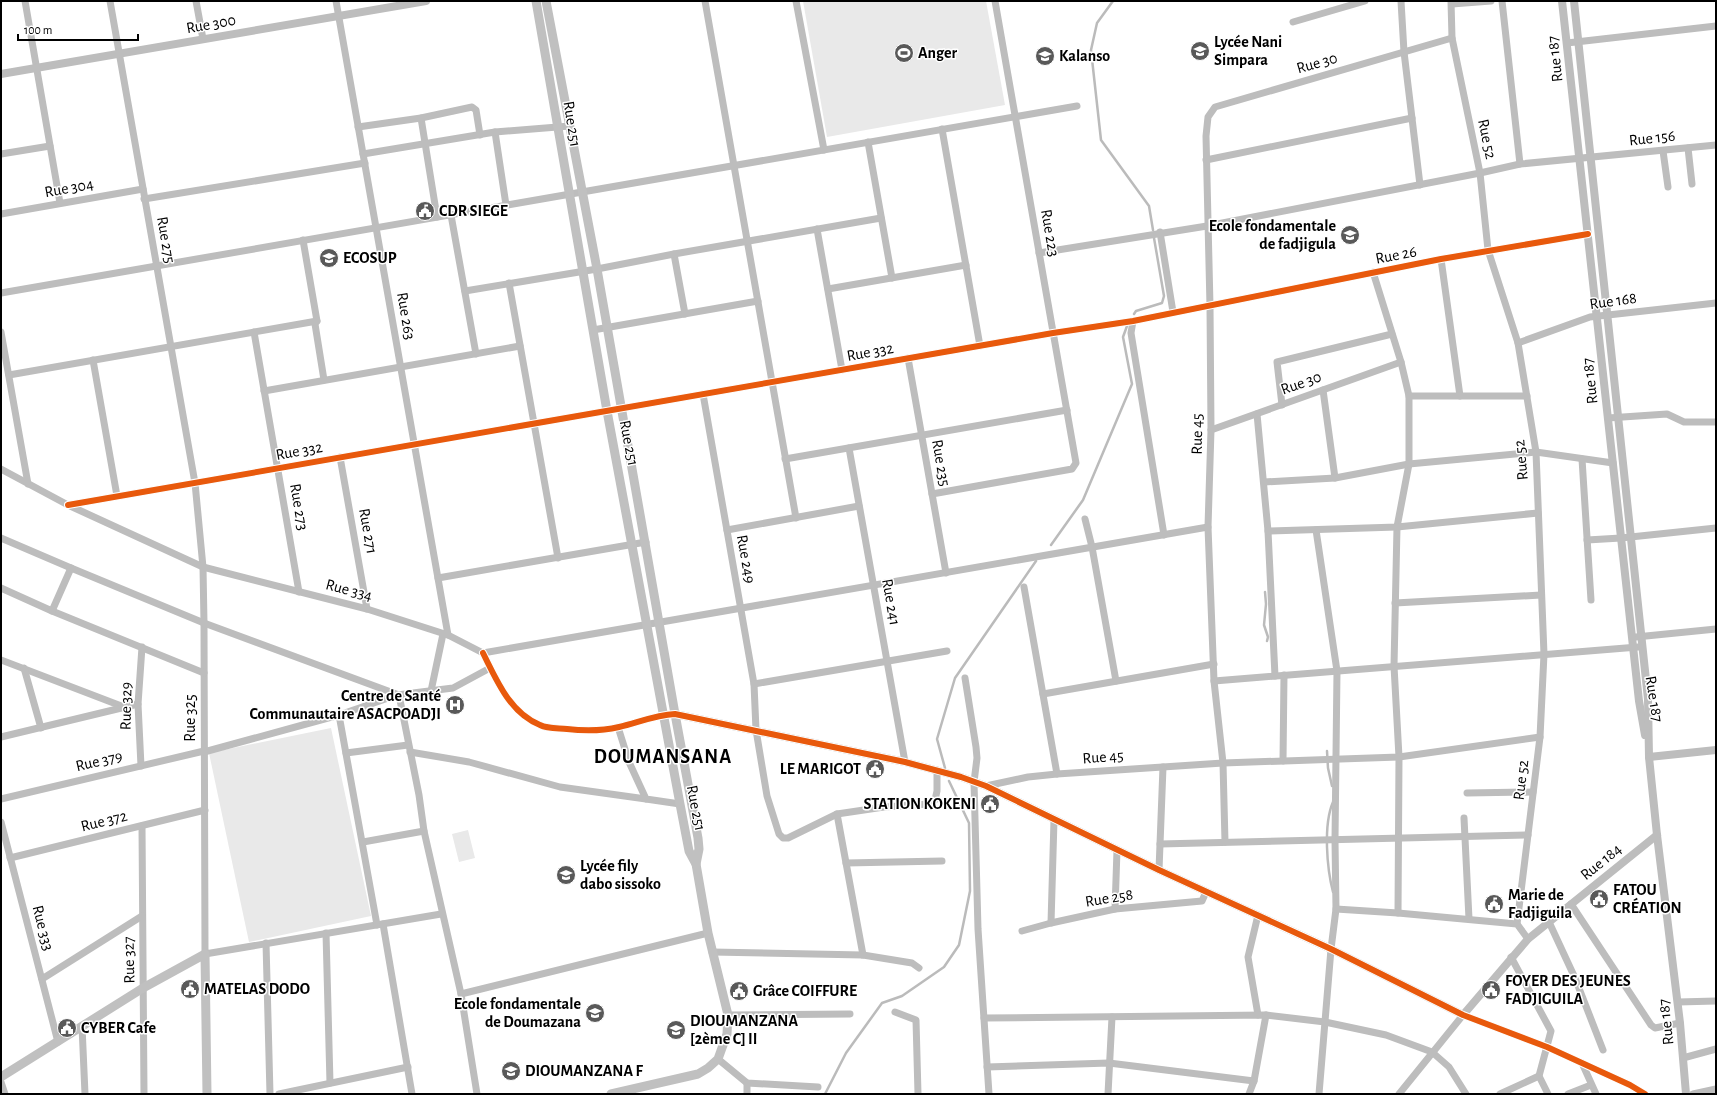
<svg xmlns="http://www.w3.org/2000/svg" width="1717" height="1095" viewBox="0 0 1717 1095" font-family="'Alegreya Sans',sans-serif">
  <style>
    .green { fill: #e9e9e9 }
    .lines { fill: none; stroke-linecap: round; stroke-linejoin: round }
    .stream { stroke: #bbb; stroke-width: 2.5 }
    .minor { stroke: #bdbdbd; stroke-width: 7 }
    .tertiary { stroke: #bdbdbd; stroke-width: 8 }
    .secondary { stroke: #c0c0c0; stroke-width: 9 }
    .cycleway-casing { stroke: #fff; stroke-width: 8 }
    .cycleway { stroke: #e8590c; stroke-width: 6 }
    .labels { text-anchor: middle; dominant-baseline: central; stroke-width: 3; stroke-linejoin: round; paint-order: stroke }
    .street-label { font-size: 16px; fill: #000; stroke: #fff }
    .poi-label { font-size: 16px; font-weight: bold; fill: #000; stroke: #fff; text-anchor: start }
    .district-label { font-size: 20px; font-weight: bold; letter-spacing: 1px; fill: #000; stroke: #fff }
  </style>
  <rect width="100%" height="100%" fill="#fff"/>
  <g class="green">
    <polygon points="803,1 986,1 1005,105 827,137"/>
    <polygon points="331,728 371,916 249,942 209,753"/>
    <polygon points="468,830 475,858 459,862 452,834"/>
  </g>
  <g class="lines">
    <g class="stream">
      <polyline points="1113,1 1097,23 1091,50 1101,140 1149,206 1153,230"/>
      <polyline points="1134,314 1136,311 1162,303 1164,296 1154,238"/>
      <polyline points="1051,545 1083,500 1132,384 1123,337 1127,326"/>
      <polyline points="1265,592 1266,604 1264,625 1268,637 1267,641"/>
      <polyline points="1327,751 1328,768 1332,786"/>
      <polyline points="945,768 937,739 955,678 1036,561"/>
      <path d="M 1333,802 C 1323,825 1327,869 1333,892"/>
      <polyline points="825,1094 846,1053 882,1003 902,996 944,967 959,945 970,891 969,823 949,781"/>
    </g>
    <g class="minor">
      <polyline points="25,1 60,203"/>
      <polyline points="110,1 195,483 203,567 204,623 205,954 441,914"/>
      <polyline points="196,1 203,39"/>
      <polyline points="336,1 448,635"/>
      <polyline points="705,1 796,518"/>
      <polyline points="796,1 824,150"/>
      <polyline points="1401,1 1404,52 1420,185"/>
      <polyline points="1451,1 1452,38 1480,173 1488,250 1518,343 1536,452 1544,654 1540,737 1517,924"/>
      <polyline points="1502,1 1520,164"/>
      <polyline points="1452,4 1491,1"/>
      <polyline points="1293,22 1365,1"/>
      <polyline points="1567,43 1716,26"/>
      <polyline points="421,118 437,217"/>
      <polyline points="358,127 421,118 472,107 476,110 480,135"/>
      <polyline points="942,129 980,346"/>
      <polyline points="495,132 506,205"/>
      <polyline points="868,142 892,278"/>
      <polyline points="1688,148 1692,184"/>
      <polyline points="1663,151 1668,187"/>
      <polyline points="1,154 50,146"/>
      <polyline points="363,154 495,132 570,126"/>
      <polyline points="1206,160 1412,118"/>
      <polyline points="144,199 365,163"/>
      <polyline points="1,214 143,189"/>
      <polyline points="451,215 476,354"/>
      <polyline points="817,229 842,370"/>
      <polyline points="1160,232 1173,312"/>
      <polyline points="303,240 317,321 315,324 324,380"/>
      <polyline points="1039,253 1207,226 1480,173 1520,164 1716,145"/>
      <polyline points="674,254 685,314"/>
      <polyline points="1441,259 1460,396"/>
      <polyline points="1373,272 1401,362 1409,396 1409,464 1397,527 1394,666 1399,757 1398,913"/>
      <polyline points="509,283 558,558"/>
      <polyline points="828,289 966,265"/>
      <polyline points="465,291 597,269 674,254 881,218"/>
      <polyline points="1,293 1077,106"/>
      <polyline points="1133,321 1131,333 1164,535"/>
      <polyline points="593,330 758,301"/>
      <polyline points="1,332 28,484"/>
      <polyline points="254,332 299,592"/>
      <polyline points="1518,343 1590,317 1716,303"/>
      <polyline points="908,358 946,573"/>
      <polyline points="93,360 117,496"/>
      <polyline points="9,375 317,321"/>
      <polyline points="1323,390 1335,478"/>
      <polyline points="264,391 520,346"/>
      <polyline points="703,394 754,684 756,730 767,796 779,834 783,838 788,838 837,814 884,807 929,804 935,800 937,791 937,770"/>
      <polyline points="1409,396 1527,396"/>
      <polyline points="1282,405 1277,362 1392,334"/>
      <polyline points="1257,414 1268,531 1275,676"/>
      <polyline points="1608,418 1667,414 1684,422 1716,422"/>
      <polyline points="1211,430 1401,362"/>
      <polyline points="849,448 905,762"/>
      <polyline points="340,457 367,609"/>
      <polyline points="785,459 1067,410"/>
      <polyline points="1582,459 1591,600"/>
      <polyline points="1,469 68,505 203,567 367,609 448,635 483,653"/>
      <polyline points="1264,482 1335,478 1409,464 1536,452 1613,463"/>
      <polyline points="932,494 1072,469 1076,463 995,1"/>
      <polyline points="68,505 1053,333 1133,321 1441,259 1588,234"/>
      <polyline points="1085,519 1092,547 1116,681"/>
      <polyline points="727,530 859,506"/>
      <polyline points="1316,530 1337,671 1335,840 1336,909 1331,949 1319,1094"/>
      <polyline points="1268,531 1397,527 1538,513"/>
      <polyline points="1,538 71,568 204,623 399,695 419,795 424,831 461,994 477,1094"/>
      <polyline points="1587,540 1621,538 1716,528"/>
      <polyline points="438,578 646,542"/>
      <polyline points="1024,587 1057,774"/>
      <polyline points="1,588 52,611 204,673"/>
      <polyline points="1395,603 1541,595"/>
      <polyline points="52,611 71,568"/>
      <polyline points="1636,637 1716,629"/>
      <polyline points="483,653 1208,527"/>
      <path d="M 483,653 C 497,681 510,713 540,725 C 548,729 559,728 567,729 C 584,731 602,731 619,727 C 637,723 655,715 675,714"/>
      <polyline points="1,660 124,707"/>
      <polyline points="24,668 41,728"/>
      <polyline points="965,678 976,747 977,758 974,782 978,929 989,1094"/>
      <polyline points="1214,681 1638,647"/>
      <polyline points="754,684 947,651"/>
      <polyline points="431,691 443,634"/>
      <polyline points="1043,694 1214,664"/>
      <polyline points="339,715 377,925"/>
      <polyline points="618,727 629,762 646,799 680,804"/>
      <polyline points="1,737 138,704"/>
      <polyline points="204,752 339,715 397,695 453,688 490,668"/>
      <polyline points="410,752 469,762 560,787 646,799"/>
      <polyline points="346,753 408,745"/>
      <polyline points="1283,761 1284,675"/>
      <polyline points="141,766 138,704 142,647"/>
      <polyline points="986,786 1028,777 1057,774 1223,763 1399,757 1540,737"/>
      <polyline points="1467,793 1533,792"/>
      <polyline points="1,799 204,751"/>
      <polyline points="837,814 863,955"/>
      <polyline points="1464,818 1469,919"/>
      <polyline points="1,822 58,1042"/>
      <polyline points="142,826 144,1094"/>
      <polyline points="363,842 424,831"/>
      <polyline points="1225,842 1223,763 1214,681 1208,527 1211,430 1210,306 1206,136 1208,117 1215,107 1452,38"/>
      <polyline points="1160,844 1528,835"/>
      <polyline points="10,858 205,810"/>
      <polyline points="846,863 942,861"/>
      <polyline points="1159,870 1163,767"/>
      <polyline points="1571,904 1651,1025 1655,1028 1680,1023"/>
      <polyline points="1115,909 1117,850"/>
      <polyline points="1336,909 1398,913 1517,924 1528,939"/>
      <polyline points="1258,915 1248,957 1258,1015"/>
      <polyline points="1549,922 1575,978 1603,1050"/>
      <polyline points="1051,923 1054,820"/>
      <polyline points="383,924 412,1094"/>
      <polyline points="1022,931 1051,923 1115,909 1202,901 1206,892"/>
      <polyline points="326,933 330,1083"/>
      <polyline points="266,943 270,1094"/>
      <polyline points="712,952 863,955 912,963 919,968"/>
      <polyline points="1511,957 1551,1031 1539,1076 1548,1094"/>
      <polyline points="42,979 142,916"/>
      <polyline points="461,994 708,933"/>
      <polyline points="1678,1002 1716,1001"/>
      <polyline points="895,1012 916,1020 918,1094"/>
      <polyline points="728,1015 850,1014"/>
      <polyline points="984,1018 1266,1015 1325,1022 1386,1035 1432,1052 1449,1067 1466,1094"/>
      <polyline points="82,1026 85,1094"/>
      <polyline points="1683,1058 1716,1049"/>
      <polyline points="718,1059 747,1083 818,1087"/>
      <polyline points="1582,1063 1596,1094"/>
      <polyline points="987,1067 1109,1063 1254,1081"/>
      <polyline points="1,1082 5,1094"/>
      <polyline points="279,1094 408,1067"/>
      <polyline points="747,1094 747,1083"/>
      <polyline points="1108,1094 1112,1017"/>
      <polyline points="1249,1094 1254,1081 1266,1015"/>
      <polyline points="1399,1094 1463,1015 1547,1047 1630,1085 1645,1094"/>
      <polyline points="1500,1094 1539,1076"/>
      <polyline points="1568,1094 1591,1085"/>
      <polyline points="1693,1094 1716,1089"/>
    </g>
    <g class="tertiary">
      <polyline points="1562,1 1639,701 1645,735"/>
      <polyline points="1574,1 1648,699 1649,757 1657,835 1680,1023 1686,1094"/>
      <polyline points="1,74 426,1"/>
      <polyline points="675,714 905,762 961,777 986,786 1159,870 1331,949 1463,1015 1528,939 1657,835"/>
      <polyline points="1649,757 1716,750"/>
    </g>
    <g class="secondary">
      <polyline points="536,1 607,411 680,804 689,851 696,864 708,933 728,1015 727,1034 718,1059 708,1068 698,1074 611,1094"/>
      <polyline points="546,1 597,269 675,714 698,838 699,849 696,864"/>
      <polyline points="1,1077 143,988 205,954 207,1094"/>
    </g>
    <g class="cycleway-casing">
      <g id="cycleway">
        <polyline points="68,505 1053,333 1133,321 1441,259 1588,234"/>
        <path d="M 483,653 C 497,681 510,713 540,725 C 548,729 559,728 567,729 C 584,731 602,731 619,727 C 637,723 655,715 675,714 L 905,762 L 961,777 L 986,786 L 1159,870 L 1331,949 L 1463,1015 L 1547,1047 L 1630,1085 L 1645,1094"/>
      </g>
    </g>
    <use href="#cycleway" class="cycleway"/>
  </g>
  <defs>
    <g id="school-disc" transform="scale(1)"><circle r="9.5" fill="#595959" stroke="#fff"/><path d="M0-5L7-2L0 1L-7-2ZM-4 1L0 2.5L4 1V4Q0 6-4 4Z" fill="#fff"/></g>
    <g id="stadium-disc" transform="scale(1)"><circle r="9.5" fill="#595959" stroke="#fff"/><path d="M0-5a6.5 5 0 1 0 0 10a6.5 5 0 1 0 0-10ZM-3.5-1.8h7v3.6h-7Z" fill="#fff"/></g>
    <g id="civic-disc" transform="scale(1)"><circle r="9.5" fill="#595959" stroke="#fff"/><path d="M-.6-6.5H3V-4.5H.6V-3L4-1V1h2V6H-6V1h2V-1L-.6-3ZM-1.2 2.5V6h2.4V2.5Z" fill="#fff"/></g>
    <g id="hospital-disc" transform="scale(1)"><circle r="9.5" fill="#595959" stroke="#fff"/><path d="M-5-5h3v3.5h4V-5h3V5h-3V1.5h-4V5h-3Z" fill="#fff"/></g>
  </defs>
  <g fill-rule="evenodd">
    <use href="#school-disc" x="1200" y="51"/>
    <use href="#stadium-disc" x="904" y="53"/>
    <use href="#school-disc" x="1045" y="56"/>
    <use href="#civic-disc" x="425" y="211"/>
    <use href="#school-disc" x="1350" y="235"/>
    <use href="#school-disc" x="329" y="258"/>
    <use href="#hospital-disc" x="455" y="705"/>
    <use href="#civic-disc" x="875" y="769"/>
    <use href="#civic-disc" x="990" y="804"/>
    <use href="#school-disc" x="566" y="875"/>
    <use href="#civic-disc" x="1599" y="899"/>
    <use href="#civic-disc" x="1494" y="904"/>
    <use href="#civic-disc" x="190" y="989"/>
    <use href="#civic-disc" x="1491" y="990"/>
    <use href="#civic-disc" x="739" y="991"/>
    <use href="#school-disc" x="595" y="1013"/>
    <use href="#civic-disc" x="67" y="1028"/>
    <use href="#school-disc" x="676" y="1030"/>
    <use href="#school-disc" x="511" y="1071"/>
  </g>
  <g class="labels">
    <g class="street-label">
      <text transform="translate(211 24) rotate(-10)">Rue 300</text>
      <text transform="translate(1555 59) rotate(-96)">Rue 187</text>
      <text transform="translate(1317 63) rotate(-16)">Rue 30</text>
      <text transform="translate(572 124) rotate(81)">Rue 251</text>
      <text transform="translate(1652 138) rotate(-6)">Rue 156</text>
      <text transform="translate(1487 139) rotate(78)">Rue 52</text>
      <text transform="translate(69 188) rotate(-10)">Rue 304</text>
      <text transform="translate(1050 233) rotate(80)">Rue 223</text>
      <text transform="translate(166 240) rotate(80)">Rue 275</text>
      <text transform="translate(1396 255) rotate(-11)">Rue 26</text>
      <text transform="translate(1613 301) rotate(-8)">Rue 168</text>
      <text transform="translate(406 316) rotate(80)">Rue 263</text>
      <text transform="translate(870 352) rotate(-10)">Rue 332</text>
      <text transform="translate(1590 381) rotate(-96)">Rue 187</text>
      <text transform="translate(1301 383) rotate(-20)">Rue 30</text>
      <text transform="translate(1197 434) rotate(-89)">Rue 45</text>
      <text transform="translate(629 443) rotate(79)">Rue 251</text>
      <text transform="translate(299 451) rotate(-10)">Rue 332</text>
      <text transform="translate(1521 460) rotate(-95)">Rue 52</text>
      <text transform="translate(941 463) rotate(80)">Rue 235</text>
      <text transform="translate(299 507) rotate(80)">Rue 273</text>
      <text transform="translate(368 531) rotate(80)">Rue 271</text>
      <text transform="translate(746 559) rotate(80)">Rue 249</text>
      <text transform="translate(349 590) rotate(15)">Rue 334</text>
      <text transform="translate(891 602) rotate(80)">Rue 241</text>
      <text transform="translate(1654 699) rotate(81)">Rue 187</text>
      <text transform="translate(126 706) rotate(-89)">Rue 329</text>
      <text transform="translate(190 718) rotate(-90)">Rue 325</text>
      <text transform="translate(1103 757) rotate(-4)">Rue 45</text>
      <text transform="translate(99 761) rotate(-13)">Rue 379</text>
      <text transform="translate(1521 780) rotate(-83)">Rue 52</text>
      <text transform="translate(696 808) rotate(79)">Rue 251</text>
      <text transform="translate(104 821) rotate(-14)">Rue 372</text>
      <text transform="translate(1601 862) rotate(-39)">Rue 184</text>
      <text transform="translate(1109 898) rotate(-9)">Rue 258</text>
      <text transform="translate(43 928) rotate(76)">Rue 333</text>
      <text transform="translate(129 960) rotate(-91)">Rue 327</text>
      <text transform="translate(1666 1022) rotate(-96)">Rue 187</text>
    </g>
    <g class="poi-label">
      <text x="1214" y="42">Lycée Nani<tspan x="1214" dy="18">Simpara</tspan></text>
      <text x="918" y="53">Anger</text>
      <text x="1059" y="56">Kalanso</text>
      <text x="439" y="211">CDR SIEGE</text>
      <text x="1336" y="226" text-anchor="end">Ecole fondamentale<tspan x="1336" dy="18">de fadjigula</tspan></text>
      <text x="343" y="258">ECOSUP</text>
      <text x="441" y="696" text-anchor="end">Centre de Santé<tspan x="441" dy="18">Communautaire ASACPOADJI</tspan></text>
      <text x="861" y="769" text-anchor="end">LE MARIGOT</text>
      <text x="976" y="804" text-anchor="end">STATION KOKENI</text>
      <text x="580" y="866">Lycée fily<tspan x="580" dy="18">dabo sissoko</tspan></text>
      <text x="1613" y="890">FATOU<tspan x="1613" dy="18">CRÉATION</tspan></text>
      <text x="1508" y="895">Marie de<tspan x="1508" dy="18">Fadjiguila</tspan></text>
      <text x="1505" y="981">FOYER DES JEUNES<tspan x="1505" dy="18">FADJIGUILA</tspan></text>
      <text x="204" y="989">MATELAS DODO</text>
      <text x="753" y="991">Grâce COIFFURE</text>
      <text x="581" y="1004" text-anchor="end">Ecole fondamentale<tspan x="581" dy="18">de Doumazana</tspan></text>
      <text x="690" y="1021">DIOUMANZANA<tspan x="690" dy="18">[2ème C] II</tspan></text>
      <text x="81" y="1028">CYBER Cafe</text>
      <text x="525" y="1071">DIOUMANZANA F</text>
    </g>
    <g class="district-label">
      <text x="663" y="757">DOUMANSANA</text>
    </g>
  </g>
  <rect width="1717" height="1095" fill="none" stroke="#000000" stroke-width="4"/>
  <path d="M18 34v6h120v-6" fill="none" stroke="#000000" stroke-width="2"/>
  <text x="24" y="34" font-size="12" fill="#000000" stroke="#ffffff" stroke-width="3" paint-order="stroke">100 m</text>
</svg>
